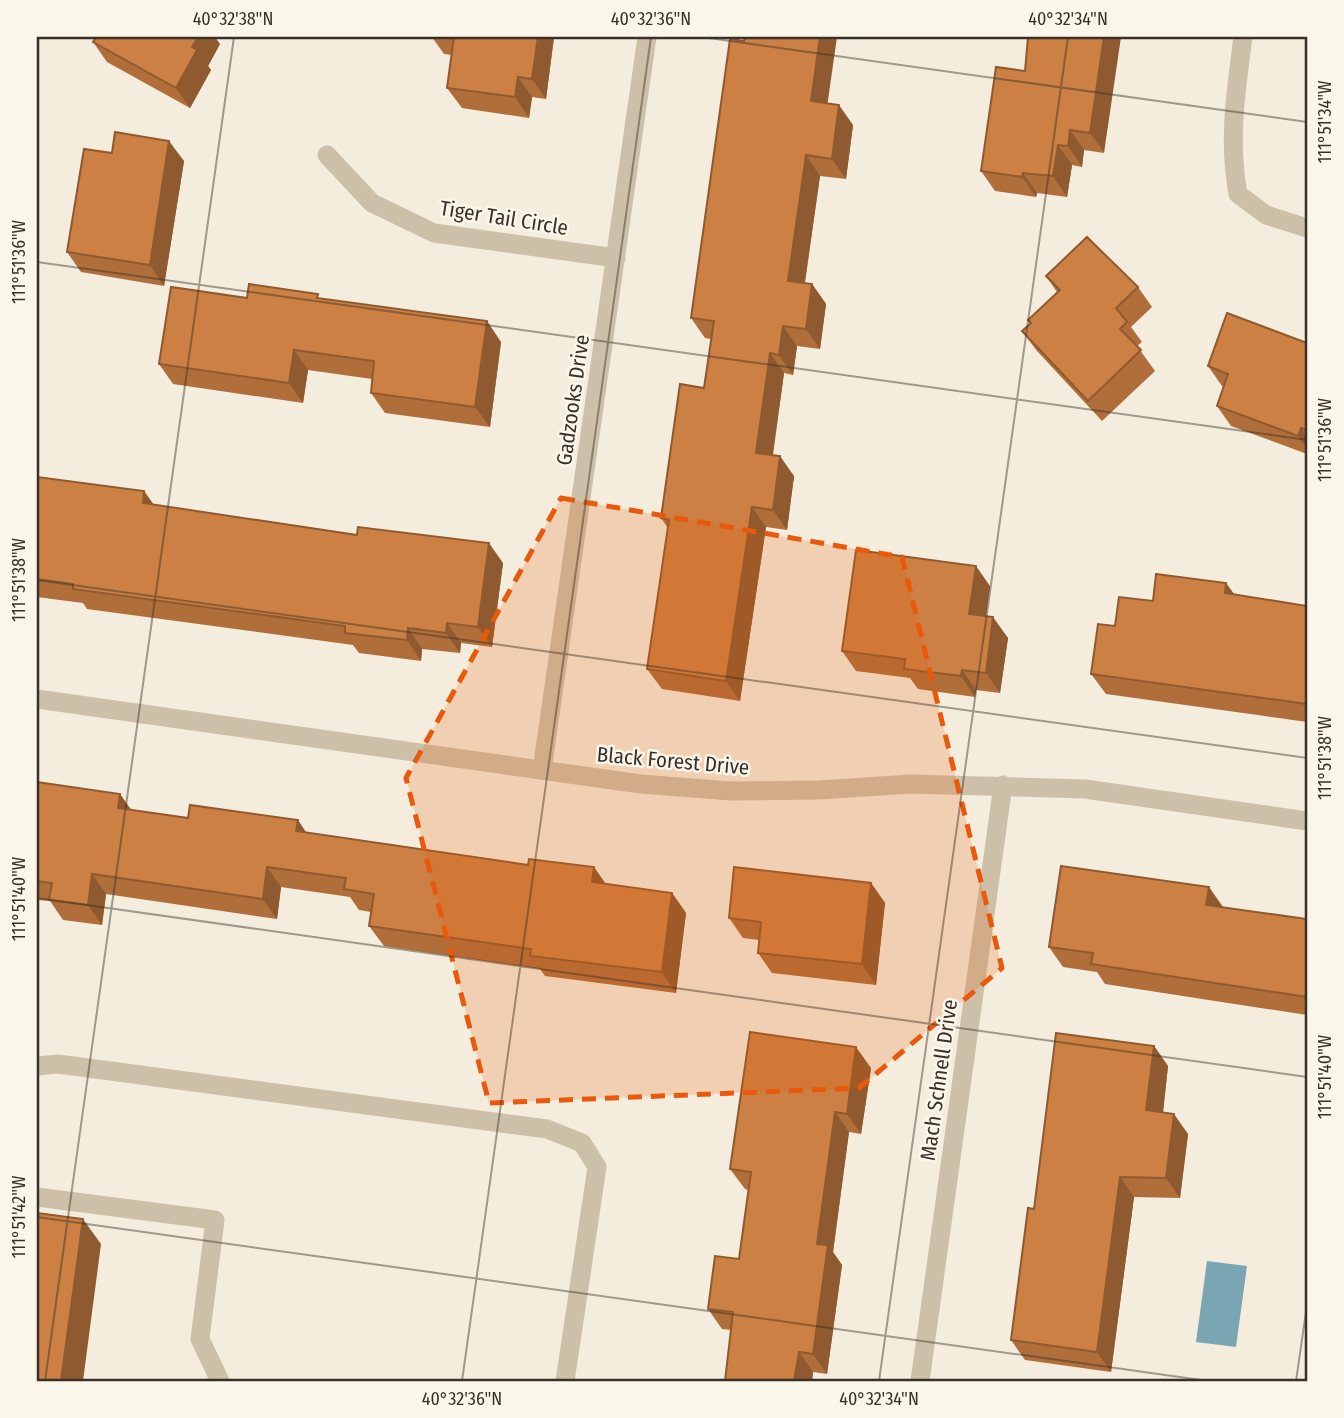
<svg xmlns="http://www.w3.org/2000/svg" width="1344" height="1418" viewBox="0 0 1344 1418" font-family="'Fira Sans Condensed',sans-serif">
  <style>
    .water { fill: #7aa5b2 }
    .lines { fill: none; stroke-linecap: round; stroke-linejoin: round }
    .service { stroke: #cdc0a8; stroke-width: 19 }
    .minor { stroke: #cdc0a8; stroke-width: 19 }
    .wall { fill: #af6e3a }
    .shaded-wall { fill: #8f5a2f }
    .building { fill: #cc8043; stroke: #8f5a2f; stroke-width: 2 }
    .marked { fill: #e8590c; fill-opacity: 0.2; stroke: #e8590c; stroke-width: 5; stroke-dasharray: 14 9; stroke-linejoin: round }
    .ticks { fill: none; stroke: #393129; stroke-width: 2; stroke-opacity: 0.45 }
    .labels { text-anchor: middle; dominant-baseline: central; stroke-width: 5; stroke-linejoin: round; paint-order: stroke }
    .street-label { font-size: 21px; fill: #393129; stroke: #fbf6ea }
    .neatline { fill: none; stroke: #393129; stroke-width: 2.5 }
    .ticks-label { font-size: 18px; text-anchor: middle; fill: #393129 }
  </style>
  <rect width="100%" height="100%" fill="#f4eddd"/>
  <polygon class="water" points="1207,1261 1247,1266 1236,1347 1196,1342"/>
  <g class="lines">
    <g class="service">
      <polyline points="37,1066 58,1064 547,1129 582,1143 597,1167 565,1381"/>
      <polyline points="37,1197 215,1220 200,1339 220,1381"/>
    </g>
    <g class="minor">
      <path d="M 1243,37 C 1236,91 1228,140 1238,194 L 1266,215 L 1307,228"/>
      <polyline points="327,155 372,203 434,233 616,258"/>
      <polyline points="37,699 641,784 731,791 819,790 910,784 1085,789 1307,821"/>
      <polyline points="542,770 647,37"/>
      <polyline points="920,1381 1003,785"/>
    </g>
  </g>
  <g class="wall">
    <polygon points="432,37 554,37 546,99 532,97 529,118 462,108 447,88 452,55 444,54"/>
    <polygon points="1028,37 1104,153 1084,150 1082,167 1072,165 1067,197 1037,193 1036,197 995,191 981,171 1025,71"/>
    <polygon points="93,42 220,44 208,66 211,70 190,108 107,62"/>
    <polygon points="827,103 853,125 846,179 820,176 805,283 812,284 826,304 820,349 797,346 793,375 784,373 773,455 794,476 787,530 766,527 740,701 662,689 647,669 668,528 661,518 704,388 711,339 705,338 691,318"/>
    <polygon points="112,153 184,161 164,286 81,272 67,252"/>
    <polygon points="1046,276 1138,287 1152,307 1131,327 1142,342 1137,346 1155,371 1102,421 1037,351 1022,331 1030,323 1028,320 1057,292"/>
    <polygon points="247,298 321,299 501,342 490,427 385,413 371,393 372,379 308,370 303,403 173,384 159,364"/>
    <polygon points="1307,343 1307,454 1231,426 1217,406 1224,386 1222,386 1208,366"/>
    <polygon points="37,477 144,491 154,505 503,563 492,647 461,643 460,653 422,649 421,661 359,653 353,645 87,609 83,603 37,597"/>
    <polygon points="1226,583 1234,594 1307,606 1307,722 1106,694 1091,674 1115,626 1153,601"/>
    <polygon points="990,586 986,616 1008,638 1000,693 976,690 975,697 918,689 910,678 856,671 842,651"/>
    <polygon points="37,782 120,794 131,810 307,833 606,884 672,893 686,913 676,993 545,976 540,969 384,946 369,926 371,912 359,910 350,897 281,887 277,919 106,894 102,925 63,920 50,901 37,900"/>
    <polygon points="871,883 885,903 876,985 772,973 758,953 759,940 743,938 729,918"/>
    <polygon points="1223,908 1307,919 1307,1015 1105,984 1097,972 1063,967 1049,947"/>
    <polygon points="1154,1046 1168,1066 1163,1112 1188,1134 1180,1198 1134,1197 1111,1372 1025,1360 1011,1340 1034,1209"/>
    <polygon points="871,1068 861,1134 849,1132 833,1252 842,1265 827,1374 813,1372 812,1381 725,1381 731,1330 722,1329 708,1309 739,1259 748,1190 745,1189 730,1169"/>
  </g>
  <g class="shaded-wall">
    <polygon points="198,37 215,37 220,44 208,66 211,70 190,108 176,88 192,47"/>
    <polygon points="538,37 554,37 546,99 532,79"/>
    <polygon points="820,37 837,37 825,121 811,101"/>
    <polygon points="1104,37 1121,37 1104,153 1090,133"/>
    <polygon points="518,77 532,97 529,118 515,97"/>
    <polygon points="839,105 853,125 846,179 832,159"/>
    <polygon points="1070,130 1084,150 1082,167 1068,146"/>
    <polygon points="169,141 184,161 164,286 150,265"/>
    <polygon points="1058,145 1072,165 1067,197 1053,176"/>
    <polygon points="806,155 820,176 802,301 788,281"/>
    <polygon points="1023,173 1037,193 1036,197 1022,177"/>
    <polygon points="812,284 826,304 820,349 806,329"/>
    <polygon points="487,321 501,342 490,427 475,407"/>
    <polygon points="783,326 797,346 793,375 779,355"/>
    <polygon points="294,350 308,370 303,403 289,383"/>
    <polygon points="770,353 784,373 770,473 756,453"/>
    <polygon points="1301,428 1307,437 1307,449 1298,436"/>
    <polygon points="780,456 794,476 787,530 773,510"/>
    <polygon points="144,491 158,511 143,503"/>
    <polygon points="752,507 766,527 740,701 726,681"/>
    <polygon points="489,543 503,563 492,647 478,627"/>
    <polygon points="976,566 990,586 983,635 969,614"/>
    <polygon points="1226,583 1240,603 1225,593"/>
    <polygon points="993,617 1008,638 1000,693 986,673"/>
    <polygon points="447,623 461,643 460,653 446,633"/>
    <polygon points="408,628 422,649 421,661 407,640"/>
    <polygon points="962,670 976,690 975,697 961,676"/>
    <polygon points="120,794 134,814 118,808"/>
    <polygon points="298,820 312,841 296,831"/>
    <polygon points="267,867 281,887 277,919 263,899"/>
    <polygon points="594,867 608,887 592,882"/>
    <polygon points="92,874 106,894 102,925 88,905"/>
    <polygon points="871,883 885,903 876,985 862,964"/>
    <polygon points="1209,887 1223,907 1206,905"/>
    <polygon points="672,893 686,913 676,993 662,972"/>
    <polygon points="1154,1046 1168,1066 1161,1131 1146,1110"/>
    <polygon points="856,1047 871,1068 861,1134 847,1114"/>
    <polygon points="835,1112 849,1132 833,1252 842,1265 827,1374 813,1354 817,1244"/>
    <polygon points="1174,1114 1188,1134 1180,1198 1166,1178"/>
    <polygon points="1120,1177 1134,1197 1111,1372 1097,1352"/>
    <polygon points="83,1219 101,1244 83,1381 61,1381"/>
    <polygon points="799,1352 813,1372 812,1381 794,1381"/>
  </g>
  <g class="building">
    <polygon points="96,37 198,37 192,47 197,50 176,88 93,42"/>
    <polygon points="450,37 538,37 532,79 518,77 515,97 447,88 454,37"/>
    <polygon points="745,37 820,37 811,101 839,105 832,159 806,155 788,281 812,284 806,329 783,326 779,355 770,353 756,453 780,456 773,510 752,507 726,681 647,669 669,520 661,518 680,384 704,388 714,321 691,318 730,39 744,41"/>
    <polygon points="1028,37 1104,37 1090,133 1070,130 1068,146 1058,145 1053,176 1023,173 1022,177 981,171 996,67 1025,71"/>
    <polygon points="115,132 169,141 150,265 67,252 84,149 112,153"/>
    <polygon points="1087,237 1138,287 1116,308 1127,322 1120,329 1141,350 1088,401 1022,331 1031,323 1028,320 1060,290 1046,276"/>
    <polygon points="249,284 318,294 317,298 487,321 475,407 371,393 374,361 294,350 289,383 159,364 171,287 247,298"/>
    <polygon points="1227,313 1307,343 1307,430 1301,428 1298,436 1217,406 1228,374 1208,366"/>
    <polygon points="37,477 144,491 143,503 357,535 358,527 489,543 478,627 447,623 446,633 408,628 407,640 345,633 345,626 73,589 73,584 37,579"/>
    <polygon points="856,550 976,566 969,614 993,617 986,673 962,670 961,676 904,669 905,659 842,651"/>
    <polygon points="1156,574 1226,583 1225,593 1307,606 1307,704 1091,674 1098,624 1115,626 1119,597 1153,601"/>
    <polygon points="37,782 120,794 118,808 188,818 190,805 298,820 296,831 528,865 529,859 594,867 592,882 672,893 662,972 530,956 531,949 369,926 374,894 344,889 346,878 267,867 263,899 92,874 88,905 49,900 52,883 37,881"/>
    <polygon points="1061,866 1209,887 1206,905 1307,919 1307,997 1091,964 1093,953 1049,947"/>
    <polygon points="734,867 871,883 862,964 758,953 761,922 729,918"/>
    <polygon points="750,1032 856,1047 847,1114 835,1112 817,1244 828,1245 813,1354 799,1352 794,1381 725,1381 733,1312 708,1309 715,1256 739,1259 751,1172 730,1169"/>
    <polygon points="1056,1033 1154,1046 1146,1110 1174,1114 1166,1178 1120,1177 1097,1352 1011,1340 1028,1208 1034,1209"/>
    <polygon points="37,1213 83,1219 61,1381 37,1381"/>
  </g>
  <path class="marked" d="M 561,498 L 902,557 L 1002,968 L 859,1088 L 489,1103 L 406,778 Z"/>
  <path class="ticks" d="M 702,37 L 1307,122M 37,262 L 1307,440M 37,580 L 1307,758M 37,898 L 1307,1077M 37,1217 L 1208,1381M 45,1381 L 234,37M 462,1381 L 651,37M 879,1381 L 1068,37M 1296,1381 L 1307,1305"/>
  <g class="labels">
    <g class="street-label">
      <text transform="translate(504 218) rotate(9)">Tiger Tail Circle</text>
      <text transform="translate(573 400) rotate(-82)">Gadzooks Drive</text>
      <text transform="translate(673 761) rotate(5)">Black Forest Drive</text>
      <text transform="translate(939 1080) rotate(-82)">Mach Schnell Drive</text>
    </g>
  </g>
  <rect width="1344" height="1418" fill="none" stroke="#fbf6ea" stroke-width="77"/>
  <rect x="38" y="38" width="1268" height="1342" class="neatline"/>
  <g class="ticks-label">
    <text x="233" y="25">40°32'38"N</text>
    <text x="651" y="25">40°32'36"N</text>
    <text x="1068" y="25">40°32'34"N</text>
    <text transform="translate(1325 122) rotate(-90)" y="6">111°51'34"W</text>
    <text transform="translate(19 262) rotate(-90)" y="6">111°51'36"W</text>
    <text transform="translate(1325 440) rotate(-90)" y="6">111°51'36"W</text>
    <text transform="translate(19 580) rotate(-90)" y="6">111°51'38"W</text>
    <text transform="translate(1325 758) rotate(-90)" y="6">111°51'38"W</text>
    <text transform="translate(19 899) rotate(-90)" y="6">111°51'40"W</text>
    <text transform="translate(1325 1077) rotate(-90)" y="6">111°51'40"W</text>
    <text transform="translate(19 1217) rotate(-90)" y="6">111°51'42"W</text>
    <text x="462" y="1405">40°32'36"N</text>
    <text x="879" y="1405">40°32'34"N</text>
  </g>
</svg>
